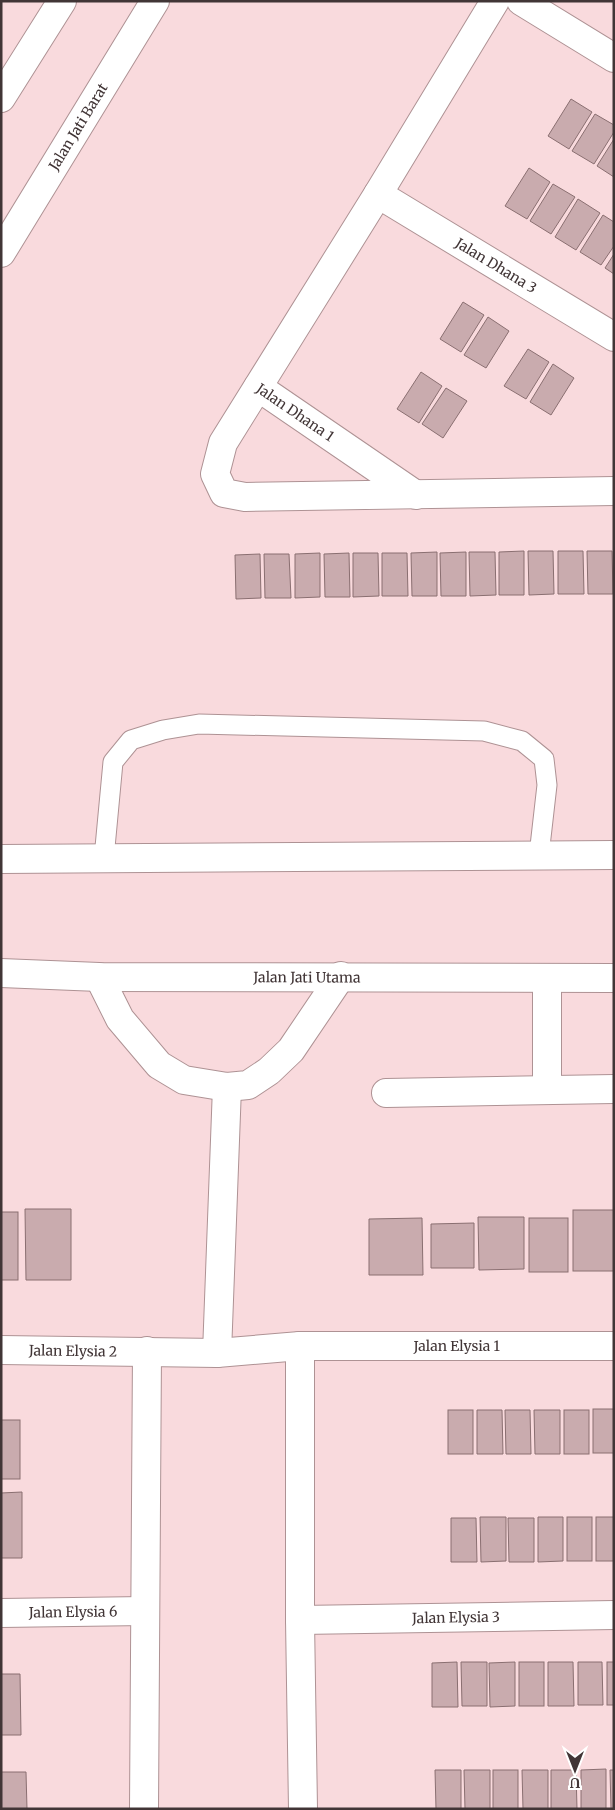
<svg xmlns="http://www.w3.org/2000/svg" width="615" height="1810" viewBox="0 0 615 1810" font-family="Merriweather,serif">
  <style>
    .building { fill: #c9abae; stroke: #8a6f71 }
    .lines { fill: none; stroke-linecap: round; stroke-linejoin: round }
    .service-casing { stroke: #ae9294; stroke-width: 21 }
    .minor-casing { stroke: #ae9294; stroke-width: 30 }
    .service { stroke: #fff; stroke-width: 19 }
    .minor { stroke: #fff; stroke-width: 28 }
    .labels { text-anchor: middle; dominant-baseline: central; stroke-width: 4.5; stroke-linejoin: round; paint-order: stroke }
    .street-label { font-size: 14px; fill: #413536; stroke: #fff }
  </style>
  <rect width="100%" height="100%" fill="#f9dadd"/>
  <g class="building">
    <polygon points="571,99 592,112 569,149 548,136"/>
    <polygon points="595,114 614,125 614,132 594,164 572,151"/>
    <polygon points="614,139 614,177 597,166"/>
    <polygon points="529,168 550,182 527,219 505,206"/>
    <polygon points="553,184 575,197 551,234 530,221"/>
    <polygon points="578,199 600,213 576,250 555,237"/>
    <polygon points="603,215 614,222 614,246 601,265 580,252"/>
    <polygon points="614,254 614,274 605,268"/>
    <polygon points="463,302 484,315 461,352 440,339"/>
    <polygon points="488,317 509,331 486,368 464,355"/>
    <polygon points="528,349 549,362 526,399 504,386"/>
    <polygon points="553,364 574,378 551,415 530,402"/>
    <polygon points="421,372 442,386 419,423 397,409"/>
    <polygon points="446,388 467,401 443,438 422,424"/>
    <polygon points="524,551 524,595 499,595 499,552"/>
    <polygon points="528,551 553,551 554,594 529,595"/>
    <polygon points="558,551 583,551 584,594 558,594"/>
    <polygon points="587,551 612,551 613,594 588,594"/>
    <polygon points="437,552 437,596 412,596 411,553"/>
    <polygon points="466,552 466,596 441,596 440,553"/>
    <polygon points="469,552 495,552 496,595 470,596"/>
    <polygon points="320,553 320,597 295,598 295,554"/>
    <polygon points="349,553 350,597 325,597 324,554"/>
    <polygon points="353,553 378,553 379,596 353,597"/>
    <polygon points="382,553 407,553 408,596 382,596"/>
    <polygon points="260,554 261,598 236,599 235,555"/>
    <polygon points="264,554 289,554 291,598 265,598"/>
    <polygon points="25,1209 71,1209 71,1280 26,1280"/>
    <rect x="573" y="1210" width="41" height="61"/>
    <rect x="1" y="1212" width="17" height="68"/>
    <polygon points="478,1217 524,1217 524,1269 479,1270"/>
    <polygon points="422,1218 423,1275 369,1275 369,1219"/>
    <rect x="529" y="1218" width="39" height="54"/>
    <polygon points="474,1223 474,1268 431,1268 431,1224"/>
    <rect x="593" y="1409" width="21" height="44"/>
    <rect x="448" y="1410" width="25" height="44"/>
    <polygon points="477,1410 502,1410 503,1454 477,1454"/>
    <polygon points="505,1410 530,1410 531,1454 506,1454"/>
    <polygon points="534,1410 560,1410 560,1454 535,1454"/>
    <rect x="564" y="1410" width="25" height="44"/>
    <rect x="1" y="1420" width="19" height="59"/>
    <polygon points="22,1492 22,1558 1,1558 1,1493"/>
    <polygon points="480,1517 506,1517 506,1561 481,1562"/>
    <polygon points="538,1517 563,1517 563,1561 538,1562"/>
    <rect x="567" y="1517" width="25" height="44"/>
    <rect x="596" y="1517" width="18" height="44"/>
    <polygon points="451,1518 476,1518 477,1562 451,1562"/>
    <polygon points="508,1518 534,1518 534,1562 509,1562"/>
    <polygon points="457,1662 458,1707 432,1707 432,1663"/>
    <polygon points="461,1662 487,1662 487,1706 462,1706"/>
    <polygon points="515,1662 515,1706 490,1707 489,1663"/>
    <rect x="519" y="1662" width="25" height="44"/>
    <polygon points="548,1662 573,1662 574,1706 548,1706"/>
    <polygon points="578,1662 602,1662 603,1705 578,1705"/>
    <rect x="607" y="1662" width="7" height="43"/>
    <polygon points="1,1674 20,1674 21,1735 1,1735"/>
    <polygon points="606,1769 606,1809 581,1809 581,1770"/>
    <polygon points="435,1770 461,1770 461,1809 436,1809"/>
    <polygon points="464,1770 490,1770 490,1809 465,1809"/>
    <rect x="493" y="1770" width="25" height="39"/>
    <polygon points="522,1770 548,1770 548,1809 523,1809"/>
    <polygon points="551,1770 576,1770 577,1809 551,1809"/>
    <polygon points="610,1770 614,1770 614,1809 611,1809"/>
    <polygon points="1,1772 26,1772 27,1809 1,1809"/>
  </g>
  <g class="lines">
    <g class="service-casing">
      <polyline id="service" points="104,858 113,762 131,740 163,730 199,724 484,731 522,741 544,759 547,785 539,855"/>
    </g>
    <g class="minor-casing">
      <g id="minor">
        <polyline points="495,1 378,194 223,443 215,474 224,493 245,497 614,491"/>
        <polyline points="521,1 614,58"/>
        <polyline points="1,98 62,1"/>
        <path id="s1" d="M 378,194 L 614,337"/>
        <path id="s2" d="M 1,253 L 155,1"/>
        <path id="s3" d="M 258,387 L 416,495"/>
        <polyline points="1,859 614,855"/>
        <path id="s4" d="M 1,973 L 99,977 L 614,978"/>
        <polyline points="99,977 120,1019 159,1065 184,1080 227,1087 248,1085 269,1071 291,1050 341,976"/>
        <polyline points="547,1090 547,978"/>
        <polyline points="386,1093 614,1089"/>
        <polyline points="300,1346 300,1620 303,1809"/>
        <path id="s5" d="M 1,1350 L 217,1353 L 300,1346 L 614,1346"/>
        <polyline points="217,1353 227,1087"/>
        <path id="s6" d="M 1,1613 L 145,1611"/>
        <path id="s7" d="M 300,1620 L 614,1615"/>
        <polyline points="144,1809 147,1351"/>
      </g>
    </g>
    <use href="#service" class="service"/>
    <use href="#minor" class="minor"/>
  </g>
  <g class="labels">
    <g class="street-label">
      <text stroke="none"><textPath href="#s2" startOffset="148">Jalan Jati Barat</textPath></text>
      <text stroke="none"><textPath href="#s1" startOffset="138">Jalan Dhana 3</textPath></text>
      <text stroke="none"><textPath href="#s3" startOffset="45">Jalan Dhana 1</textPath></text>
      <text stroke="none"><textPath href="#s4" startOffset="306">Jalan Jati Utama</textPath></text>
      <text stroke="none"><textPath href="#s5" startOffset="456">Jalan Elysia 1</textPath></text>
      <text stroke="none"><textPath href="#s5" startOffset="72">Jalan Elysia 2</textPath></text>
      <text stroke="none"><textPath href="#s6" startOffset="72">Jalan Elysia 6</textPath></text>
      <text stroke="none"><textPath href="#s7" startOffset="156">Jalan Elysia 3</textPath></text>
    </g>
  </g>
  <rect width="615" height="1810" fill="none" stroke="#413536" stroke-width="5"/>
  <g transform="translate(575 1770) rotate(180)" stroke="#ffffff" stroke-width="4" paint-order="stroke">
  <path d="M0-4L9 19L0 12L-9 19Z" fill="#413536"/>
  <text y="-8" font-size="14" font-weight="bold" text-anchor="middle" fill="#413536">U</text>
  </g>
</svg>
